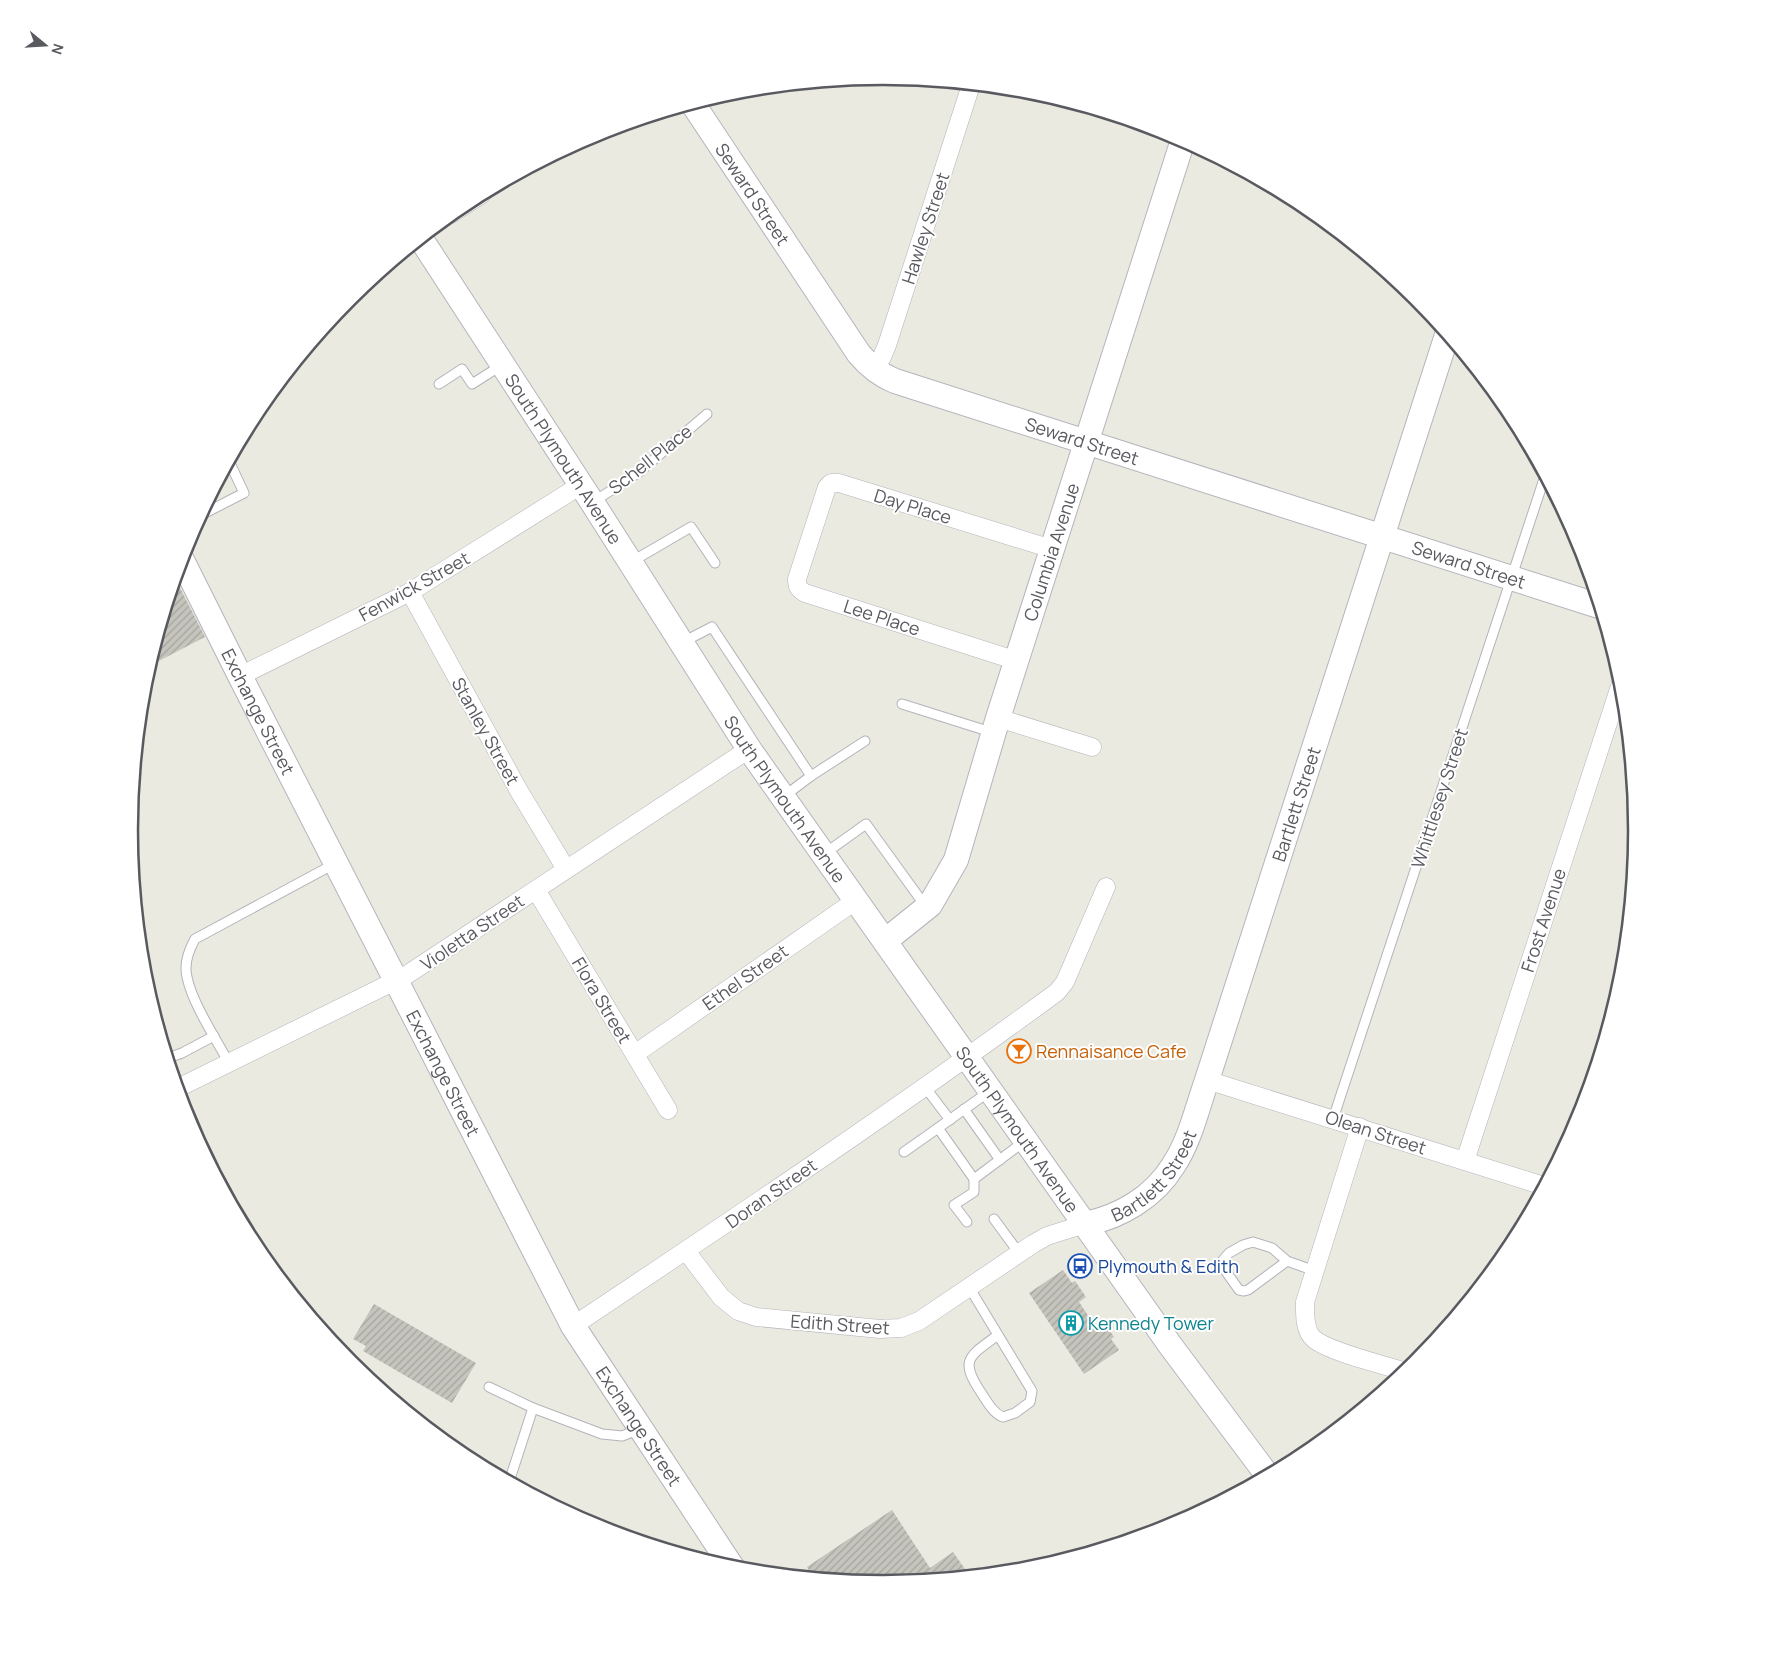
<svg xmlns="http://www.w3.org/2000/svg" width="1766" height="1661" viewBox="0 0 1766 1661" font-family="Manrope,sans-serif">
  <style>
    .building { fill: url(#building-hatch) }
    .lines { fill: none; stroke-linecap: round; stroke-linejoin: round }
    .lane-casing { stroke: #b3b4ba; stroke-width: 11 }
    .street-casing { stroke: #b3b4ba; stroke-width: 19 }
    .secondary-casing { stroke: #b4b5bc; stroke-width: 26 }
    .path { stroke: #9abfae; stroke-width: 3; stroke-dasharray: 5 2.5; stroke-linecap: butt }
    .lane { stroke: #fff; stroke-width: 9 }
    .street { stroke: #fff; stroke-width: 18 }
    .secondary { stroke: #fff; stroke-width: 24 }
    .labels { text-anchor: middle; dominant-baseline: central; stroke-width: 4; stroke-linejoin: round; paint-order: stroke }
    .street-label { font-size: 18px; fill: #595a60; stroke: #fff }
    .food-label { font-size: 18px; fill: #c56008; stroke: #fff; text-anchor: start }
    .transit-label { font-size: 18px; fill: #164399; stroke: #fff; text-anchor: start }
    .culture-label { font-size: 18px; fill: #0d838f; stroke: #fff; text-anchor: start }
    .rim { fill: none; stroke: #595a60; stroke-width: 2.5 }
  </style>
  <defs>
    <pattern id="building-hatch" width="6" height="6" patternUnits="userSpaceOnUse" patternTransform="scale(1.25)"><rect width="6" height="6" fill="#c6c5bd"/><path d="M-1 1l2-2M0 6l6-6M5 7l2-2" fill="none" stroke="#a4a39d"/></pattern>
  </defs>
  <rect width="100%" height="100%" fill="#eaeae1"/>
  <g class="building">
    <polygon points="175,578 205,637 149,666"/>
    <polygon points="1063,1270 1072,1283 1075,1281 1086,1297 1079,1302 1095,1326 1103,1321 1114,1337 1111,1339 1119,1350 1084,1374 1029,1293"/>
    <polygon points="374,1304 476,1363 452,1403 363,1351 366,1346 353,1339"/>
    <polygon points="892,1510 930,1568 953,1552 970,1576 883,1585 814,1578 807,1567"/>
  </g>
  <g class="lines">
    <g class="lane-casing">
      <g id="lane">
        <polyline points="439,384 462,369 472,384 502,365"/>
        <polyline points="593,502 638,473 707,414"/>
        <polyline points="201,515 244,493 229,461"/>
        <polyline points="631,562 691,527 715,563"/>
        <polyline points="683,642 712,627 811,776 783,797"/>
        <polyline points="902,704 994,733"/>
        <polyline points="811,776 865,741"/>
        <polyline points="824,854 866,824 926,907"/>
        <polyline points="168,1058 182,1053 214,1036"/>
        <path d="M 229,1063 C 216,1039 186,994 186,968 C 186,957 190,948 195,939 L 336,863"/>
        <polyline points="925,1087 950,1120"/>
        <polyline points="990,1091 938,1128 974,1179 1025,1141"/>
        <polyline points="964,1109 1000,1160"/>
        <polyline points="1333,1119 1545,476"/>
        <polyline points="904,1152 938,1128"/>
        <polyline points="994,1219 1019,1253"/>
        <polyline points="967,1222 954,1205 974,1192 974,1179"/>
        <polyline points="1287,1261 1248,1290 1244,1291 1239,1290 1222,1266 1222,1261 1229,1253 1243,1245 1253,1242 1272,1248 1287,1261 1315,1271"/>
        <path d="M 969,1287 L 1032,1391 L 1030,1402 L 1015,1413 L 1003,1417 C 993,1413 988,1403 982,1394 C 959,1360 968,1357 998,1335"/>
        <polyline points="489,1387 533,1408 602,1434 622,1436 640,1429"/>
        <polyline points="509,1482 533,1408"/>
      </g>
    </g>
    <g class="street-casing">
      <g id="street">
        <polyline points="451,214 482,194"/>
        <polyline points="873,369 882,357 887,345 971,85"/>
        <polyline points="410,592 519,791 566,869"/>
        <path d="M 1017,661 L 805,593 C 798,589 797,586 797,579 L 827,487 L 831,483 L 839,483 L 1052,549"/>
        <polyline points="240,676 410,592 581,485"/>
        <polyline points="998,718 1092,747"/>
        <polyline points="536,890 668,1110"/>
        <polyline points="635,1054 855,901"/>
        <polyline points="1207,1080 1544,1186"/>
        <polyline points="180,1087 405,976 749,749"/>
        <path d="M 1360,1127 L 1305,1302 C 1305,1313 1304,1331 1314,1339 C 1329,1352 1385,1365 1406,1372"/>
        <polyline points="1465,1161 1622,680"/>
        <polyline points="686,1251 721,1297 738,1311 756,1317 880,1329 901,1328 919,1321 1033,1244 1047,1236 1085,1224"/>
        <path d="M 573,1326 C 736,1217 899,1108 1057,992 L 1065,982 L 1106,887"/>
      </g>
    </g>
    <g class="secondary-casing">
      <g id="secondary">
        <path id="s1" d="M 693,104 L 859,354 C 870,367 880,375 895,381 L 1599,606"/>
        <path id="s2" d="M 421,239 L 592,502 L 749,749 L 1170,1345 L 1268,1476"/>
        <path id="s3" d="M 181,558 L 240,676 L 573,1326 L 734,1570"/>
        <path id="s4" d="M 885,941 L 930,905 L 956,860 L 998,718 L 1183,140"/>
        <path id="s5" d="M 1085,1224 C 1120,1217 1154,1197 1173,1166 C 1190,1141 1197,1108 1207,1080 L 1447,335"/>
      </g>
    </g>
    <polyline class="path" points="339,1350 360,1372"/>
    <use href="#lane" class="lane"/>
    <use href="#street" class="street"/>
    <use href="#secondary" class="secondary"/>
  </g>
  <defs>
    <g id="bar-ring" transform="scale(1.25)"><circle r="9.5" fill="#fff" stroke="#e8710a" stroke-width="1.5"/><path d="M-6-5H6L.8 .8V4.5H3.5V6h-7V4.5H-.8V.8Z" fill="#e8710a"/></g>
    <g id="bus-ring" transform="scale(1.25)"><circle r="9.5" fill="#fff" stroke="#1a4fb4" stroke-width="1.5"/><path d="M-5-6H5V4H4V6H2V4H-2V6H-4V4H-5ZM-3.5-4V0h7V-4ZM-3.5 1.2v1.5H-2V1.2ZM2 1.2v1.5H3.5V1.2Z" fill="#1a4fb4"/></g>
    <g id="building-ring" transform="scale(1.25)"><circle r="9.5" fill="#fff" stroke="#0f9aa8" stroke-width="1.5"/><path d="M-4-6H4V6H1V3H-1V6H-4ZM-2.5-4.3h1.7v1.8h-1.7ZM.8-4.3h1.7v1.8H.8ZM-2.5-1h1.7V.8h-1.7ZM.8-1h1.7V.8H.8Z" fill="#0f9aa8"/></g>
  </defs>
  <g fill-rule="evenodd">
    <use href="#bar-ring" x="1019" y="1051"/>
    <use href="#bus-ring" x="1080" y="1266"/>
    <use href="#building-ring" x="1071" y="1323"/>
  </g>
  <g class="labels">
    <g class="street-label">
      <text stroke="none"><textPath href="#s1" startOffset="108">Seward Street</textPath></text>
      <text transform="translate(925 228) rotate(-72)">Hawley Street</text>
      <text stroke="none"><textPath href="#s1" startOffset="542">Seward Street</textPath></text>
      <text stroke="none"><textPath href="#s2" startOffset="262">South Plymouth Avenue</textPath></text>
      <text transform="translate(650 459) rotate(-38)">Schell Place</text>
      <text transform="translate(913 506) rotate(17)">Day Place</text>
      <text stroke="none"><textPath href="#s4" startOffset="432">Columbia Avenue</textPath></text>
      <text stroke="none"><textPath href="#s1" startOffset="948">Seward Street</textPath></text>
      <text transform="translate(414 586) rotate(-29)">Fenwick Street</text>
      <text transform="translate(882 617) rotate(18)">Lee Place</text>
      <text stroke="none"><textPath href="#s3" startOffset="172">Exchange Street</textPath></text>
      <text transform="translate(486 731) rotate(61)">Stanley Street</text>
      <text transform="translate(1439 798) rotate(-72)">Whittlesey Street</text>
      <text stroke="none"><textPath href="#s2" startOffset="668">South Plymouth Avenue</textPath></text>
      <text stroke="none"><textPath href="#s5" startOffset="491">Bartlett Street</textPath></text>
      <text transform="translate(1543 920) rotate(-72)">Frost Avenue</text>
      <text transform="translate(472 932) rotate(-34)">Violetta Street</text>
      <text transform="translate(745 977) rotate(-35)">Ethel Street</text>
      <text transform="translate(602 1000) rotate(59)">Flora Street</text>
      <text stroke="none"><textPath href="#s3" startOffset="578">Exchange Street</textPath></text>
      <text stroke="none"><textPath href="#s2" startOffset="1072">South Plymouth Avenue</textPath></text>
      <text transform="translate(1376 1132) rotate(18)">Olean Street</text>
      <text stroke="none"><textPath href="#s5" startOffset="88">Bartlett Street</textPath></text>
      <text transform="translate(771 1193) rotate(-35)">Doran Street</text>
      <text transform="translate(840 1324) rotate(4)">Edith Street</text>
      <text stroke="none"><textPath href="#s3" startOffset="982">Exchange Street</textPath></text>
    </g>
    <g class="food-label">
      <text x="1036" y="1051">Rennaisance Cafe</text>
    </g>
    <g class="transit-label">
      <text x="1098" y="1266">Plymouth &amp; Edith</text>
    </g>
    <g class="culture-label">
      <text x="1088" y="1323">Kennedy Tower</text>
    </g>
  </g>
  <path d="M0 0H1766V1661H0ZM138 830a745 745 0 1 1 1490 0a745 745 0 1 1-1490 0Z" fill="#fff" fill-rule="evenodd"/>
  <path class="rim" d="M138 830a745 745 0 1 1 1490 0a745 745 0 1 1-1490 0Z"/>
  <g transform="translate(45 45) rotate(108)" stroke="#ffffff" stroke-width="4" paint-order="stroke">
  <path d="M0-4L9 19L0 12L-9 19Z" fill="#595a60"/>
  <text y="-8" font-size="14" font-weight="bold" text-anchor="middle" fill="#595a60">N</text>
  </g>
</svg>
